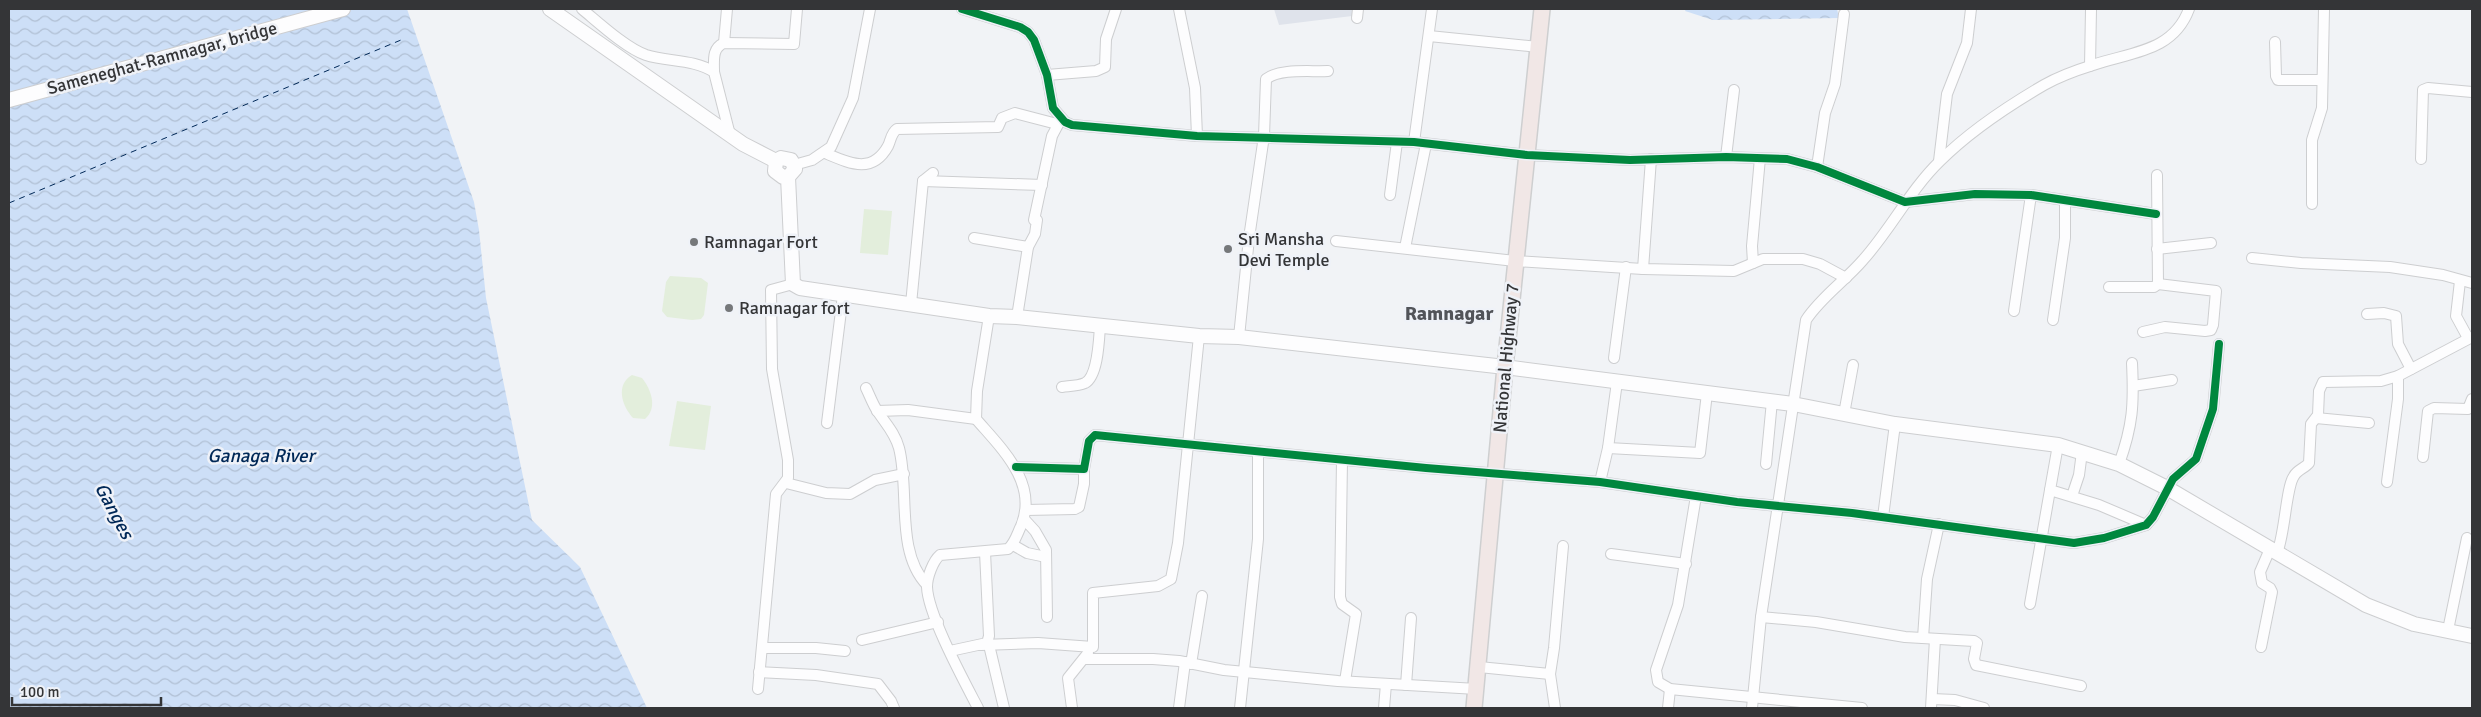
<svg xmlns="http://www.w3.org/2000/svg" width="2481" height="717" viewBox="0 0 2481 717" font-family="Signika,sans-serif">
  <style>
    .built { fill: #dfe3eb }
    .green { fill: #e3eedc }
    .water { fill: url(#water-waves) }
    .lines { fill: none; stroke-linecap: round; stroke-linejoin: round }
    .ferry { stroke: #002857; stroke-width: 1; stroke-dasharray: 6 5; stroke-linecap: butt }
    .minor-casing { stroke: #cdced0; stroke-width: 12 }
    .secondary-casing { stroke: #cdced0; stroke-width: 16 }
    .primary-casing { stroke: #cecfd0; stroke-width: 18 }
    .minor { stroke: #fdfdfe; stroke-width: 10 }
    .secondary { stroke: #fdfdfe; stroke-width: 14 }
    .primary { stroke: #f1e7e6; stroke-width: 15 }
    .cycleway-casing { stroke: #eff2f8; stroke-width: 11 }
    .cycleway { stroke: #00873e; stroke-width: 8 }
    .poi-dot { fill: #76787a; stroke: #eff2f8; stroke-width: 2 }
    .labels { text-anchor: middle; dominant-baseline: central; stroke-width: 5; stroke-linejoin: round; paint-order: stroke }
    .street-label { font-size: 18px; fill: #343537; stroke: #eff2f8 }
    .poi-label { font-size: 18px; fill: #343537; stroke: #eff2f8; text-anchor: start }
    .water-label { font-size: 19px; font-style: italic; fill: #002857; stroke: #eff2f8 }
    .quarter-label { font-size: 20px; font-weight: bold; fill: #525459; stroke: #eff2f8 }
  </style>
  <defs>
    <pattern id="water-waves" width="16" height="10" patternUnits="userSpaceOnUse" patternTransform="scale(1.25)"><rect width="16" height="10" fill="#cddff7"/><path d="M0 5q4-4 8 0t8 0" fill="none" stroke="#b1c0d4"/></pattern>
  </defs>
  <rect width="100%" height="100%" fill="#f1f3f6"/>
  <polygon class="built" points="1274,9 1353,9 1352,16 1279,25"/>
  <g class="green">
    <polygon points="864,209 892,211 888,255 860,253"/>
    <polygon points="670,276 701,278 708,283 704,315 701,319 692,320 667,317 662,311 666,282"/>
    <path d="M 632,375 L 642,378 C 651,389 658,408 645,419 L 633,418 C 622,406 615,385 632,375 Z"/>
    <polygon points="677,401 711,406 705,450 669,446"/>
  </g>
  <g class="water">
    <polygon points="9,9 407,9 474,202 479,230 486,298 532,520 580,567 647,708 9,708"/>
    <polygon points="1686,9 1837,9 1839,18 1713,20 1685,11"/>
  </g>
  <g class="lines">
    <polyline class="ferry" points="9,203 401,40"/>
    <g class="minor-casing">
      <g id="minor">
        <path d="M 582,9 C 599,23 626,48 646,55 C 668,62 694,59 714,72 L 730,135"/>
        <polyline points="962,9 1020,27 1028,32 1034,40 1047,75 1053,108 1065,122 1072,125 1197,136 1414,142 1527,155 1630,160 1726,157 1787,159 1817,167 1905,202 1975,194 2031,195 2156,214"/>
        <polyline points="1179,9 1195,88 1197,136"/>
        <polyline points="1357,18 1358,9"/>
        <polyline points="1429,36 1538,47"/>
        <polyline points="2275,42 2276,76 2278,80 2321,80"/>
        <polyline points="724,43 727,9"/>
        <polyline points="2090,66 2091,9"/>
        <path d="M 714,72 C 714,60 712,48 724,43 L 794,44 L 797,9"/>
        <polyline points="1047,75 1096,71 1105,67 1106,39 1116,9"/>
        <polyline points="1414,142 1432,9"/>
        <path d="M 825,153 C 849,163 872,175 888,146 C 891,140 891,133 897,129 L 998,127 L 1002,118 L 1015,113 L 1057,124"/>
        <polyline points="1726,157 1734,90"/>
        <polyline points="2421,159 2423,90 2428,88 2472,92"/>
        <polyline points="1939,161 1947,94 1967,43 1971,9"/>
        <polyline points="794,165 812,160 831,147 853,98 870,9"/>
        <polyline points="1817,167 1825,113 1835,84 1844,14"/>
        <polyline points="923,181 1042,185"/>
        <polyline points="1390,195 1397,142"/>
        <polyline points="2312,204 2312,140 2322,108 2324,9"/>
        <polyline points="974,238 1028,247"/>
        <polyline points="1336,241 1515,261 1643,269 1734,271 1763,259 1803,259 1820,264 1846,278"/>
        <polyline points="1405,248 1426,144"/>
        <polyline points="2157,249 2211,243"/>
        <polyline points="2252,258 2301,263 2390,267 2443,275 2472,283"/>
        <polyline points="1753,263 1752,246 1760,158"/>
        <polyline points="1643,269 1651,159"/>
        <polyline points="2460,281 2456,316 2468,338"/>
        <polyline points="2109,287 2154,287 2158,284 2157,175"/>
        <polyline points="911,304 923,181 933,173"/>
        <polyline points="2014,311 2031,195"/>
        <polyline points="2367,314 2384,313 2396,316 2398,344 2411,369"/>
        <polyline points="1017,317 1028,247 1035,234 1037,220 1034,220 1052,136 1061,119"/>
        <polyline points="2053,320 2065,238 2065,200"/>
        <polyline points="2143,332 2165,327 2205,331 2211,330 2213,325 2216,291 2158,284"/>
        <path d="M 1239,337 L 1249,238 L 1264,136 L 1266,79 C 1281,68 1310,72 1328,71"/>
        <polyline points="1614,358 1626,267"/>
        <polyline points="2133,386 2172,380"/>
        <path d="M 1062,387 C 1069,386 1078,386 1085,383 C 1098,376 1099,340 1100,326"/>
        <path d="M 866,388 C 870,396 873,405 878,412 C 886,424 895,433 899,448 C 910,490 895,552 927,585"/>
        <polyline points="877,411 908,410 976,419"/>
        <polyline points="1844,414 1853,365"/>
        <polyline points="2316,418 2369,423"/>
        <polyline points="827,423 843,295"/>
        <polyline points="2058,445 2050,490 2099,505 2146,525"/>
        <polyline points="1608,448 1700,453 1707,393"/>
        <polyline points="2423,457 2428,411 2434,408 2468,409 2472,399"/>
        <polyline points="1342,460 1340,597 1342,604 1356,614 1345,681"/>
        <polyline points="1766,464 1772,401"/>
        <path d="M 2119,464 C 2133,425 2134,404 2132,363"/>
        <polyline points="1016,467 1084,469 1089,441 1095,435 1426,468 1600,482 1737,502 1852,513 2074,543 2104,538 2146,525 2153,517 2173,479 2196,459 2213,409 2219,344"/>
        <polyline points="1600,482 1608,448 1617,382"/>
        <polyline points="2387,482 2398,399 2398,376"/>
        <polyline points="786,483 826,493 850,494 875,480 904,474"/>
        <polyline points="1696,496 1678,605 1656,670 1658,682 1670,689 1862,708"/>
        <polyline points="2072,496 2079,475 2082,452"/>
        <polyline points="1026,510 1075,509 1079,507 1084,484 1084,469"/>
        <polyline points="1883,517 1895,424"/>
        <polyline points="1024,519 1035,531 1046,550 1047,617"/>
        <polyline points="1013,545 1027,553 1046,557"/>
        <path d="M 2277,553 C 2285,534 2286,487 2294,476 C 2297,470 2305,468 2309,463 L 2311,424 L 2318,415 L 2319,391 L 2323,382 L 2381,381 L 2398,376 L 2472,337"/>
        <polyline points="1611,554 1686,564"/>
        <polyline points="2030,604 2050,490"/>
        <polyline points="1761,617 1816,622 1905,637 1974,641 1977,643 1974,659 1976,665 2081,686"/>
        <polyline points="2448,630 2467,538"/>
        <polyline points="1923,638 1927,579 1939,524"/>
        <polyline points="862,640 938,622"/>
        <polyline points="981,645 1038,643 1093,647 1093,593 1158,586 1171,579 1178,543 1199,336"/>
        <polyline points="989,645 1004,708"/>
        <polyline points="2261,647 2272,592 2270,588 2262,583 2260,572 2270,549"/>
        <polyline points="762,648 816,648 845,651"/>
        <polyline points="950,651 987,643 989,636 985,552"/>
        <polyline points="1084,659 1153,659 1179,661 1224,670 1338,681 1477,689"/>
        <polyline points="1191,664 1202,596"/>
        <polyline points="1479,667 1550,674"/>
        <polyline points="759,672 816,675 878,684 891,701 894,708"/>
        <polyline points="1406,685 1411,618"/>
        <polyline points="758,689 776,494 788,478 788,460 772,369 771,290 793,284"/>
        <polyline points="1932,699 1955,700 1984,708"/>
        <path d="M 978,708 C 964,681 928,615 927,587 C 927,577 933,561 940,555 L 1008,549 C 1015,543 1017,534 1021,526 C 1039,483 1001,448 976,419 L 977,391 L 989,316"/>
        <polyline points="1072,708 1068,678 1088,653"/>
        <polyline points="1179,708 1185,662"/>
        <polyline points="1240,708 1258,539 1258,451"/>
        <polyline points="1384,708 1386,684"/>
        <polyline points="1555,708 1550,674 1554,648 1563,546"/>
        <polyline points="1668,708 1670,689"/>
        <path d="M 1752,708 L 1761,617 L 1806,320 C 1821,297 1845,281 1863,260 C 1891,229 1910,190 1940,161 C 1969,132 2008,106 2044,85 C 2058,77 2077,70 2093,65 C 2131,52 2173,52 2189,9"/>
        <polyline points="1931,708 1935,639"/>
      </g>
    </g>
    <g class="secondary-casing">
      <g id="secondary">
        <polyline points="550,9 743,144 776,161"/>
        <polyline points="9,100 343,9"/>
        <polyline points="788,177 783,177 775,171 776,161 781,158 791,160 795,169 788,177 793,284 800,288 989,316 1017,317 1199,336 1239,337 1505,367 1793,404 1895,424 2058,445 2119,464 2167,488 2366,605 2414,624 2472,636"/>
      </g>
    </g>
    <g class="primary-casing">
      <polyline id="primary" points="1474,708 1505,367 1542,9"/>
    </g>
    <use href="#minor" class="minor"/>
    <use href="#secondary" class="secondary"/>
    <use href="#primary" class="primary"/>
    <g class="cycleway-casing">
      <g id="cycleway">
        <polyline points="962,9 1020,27 1028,32 1034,40 1047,75 1053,108 1065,122 1072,125 1197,136 1414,142 1527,155 1630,160 1726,157 1787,159 1817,167 1905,202 1975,194 2031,195 2156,214"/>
        <polyline points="1016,467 1084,469 1089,441 1095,435 1426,468 1600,482 1737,502 1852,513 2074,543 2104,538 2146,525 2153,517 2173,479 2196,459 2213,409 2219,344"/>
      </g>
    </g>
    <use href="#cycleway" class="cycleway"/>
  </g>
  <g class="poi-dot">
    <circle cx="694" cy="242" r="5"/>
    <circle cx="1228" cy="249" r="5"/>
    <circle cx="729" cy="308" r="5"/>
  </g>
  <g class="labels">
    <g class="street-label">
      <text transform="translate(162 58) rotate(-15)">Sameneghat-Ramnagar, bridge</text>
      <text transform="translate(1506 358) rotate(-85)">National Highway 7</text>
    </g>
    <g class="poi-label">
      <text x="1238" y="239">Sri Mansha<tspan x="1238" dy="21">Devi Temple</tspan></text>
      <text x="704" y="242">Ramnagar Fort</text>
      <text x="739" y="308">Ramnagar fort</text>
    </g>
    <g class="water-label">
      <text x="261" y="456">Ganaga River</text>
      <text transform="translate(114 511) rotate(62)">Ganges</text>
    </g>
    <g class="quarter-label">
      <text x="1449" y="313">Ramnagar</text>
    </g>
  </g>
  <rect width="2481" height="717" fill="none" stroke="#343537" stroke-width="20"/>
  <path d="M12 697v8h149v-8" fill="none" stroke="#343537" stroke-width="2.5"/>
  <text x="20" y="697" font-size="15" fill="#343537" stroke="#eff2f8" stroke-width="4" paint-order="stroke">100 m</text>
</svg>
